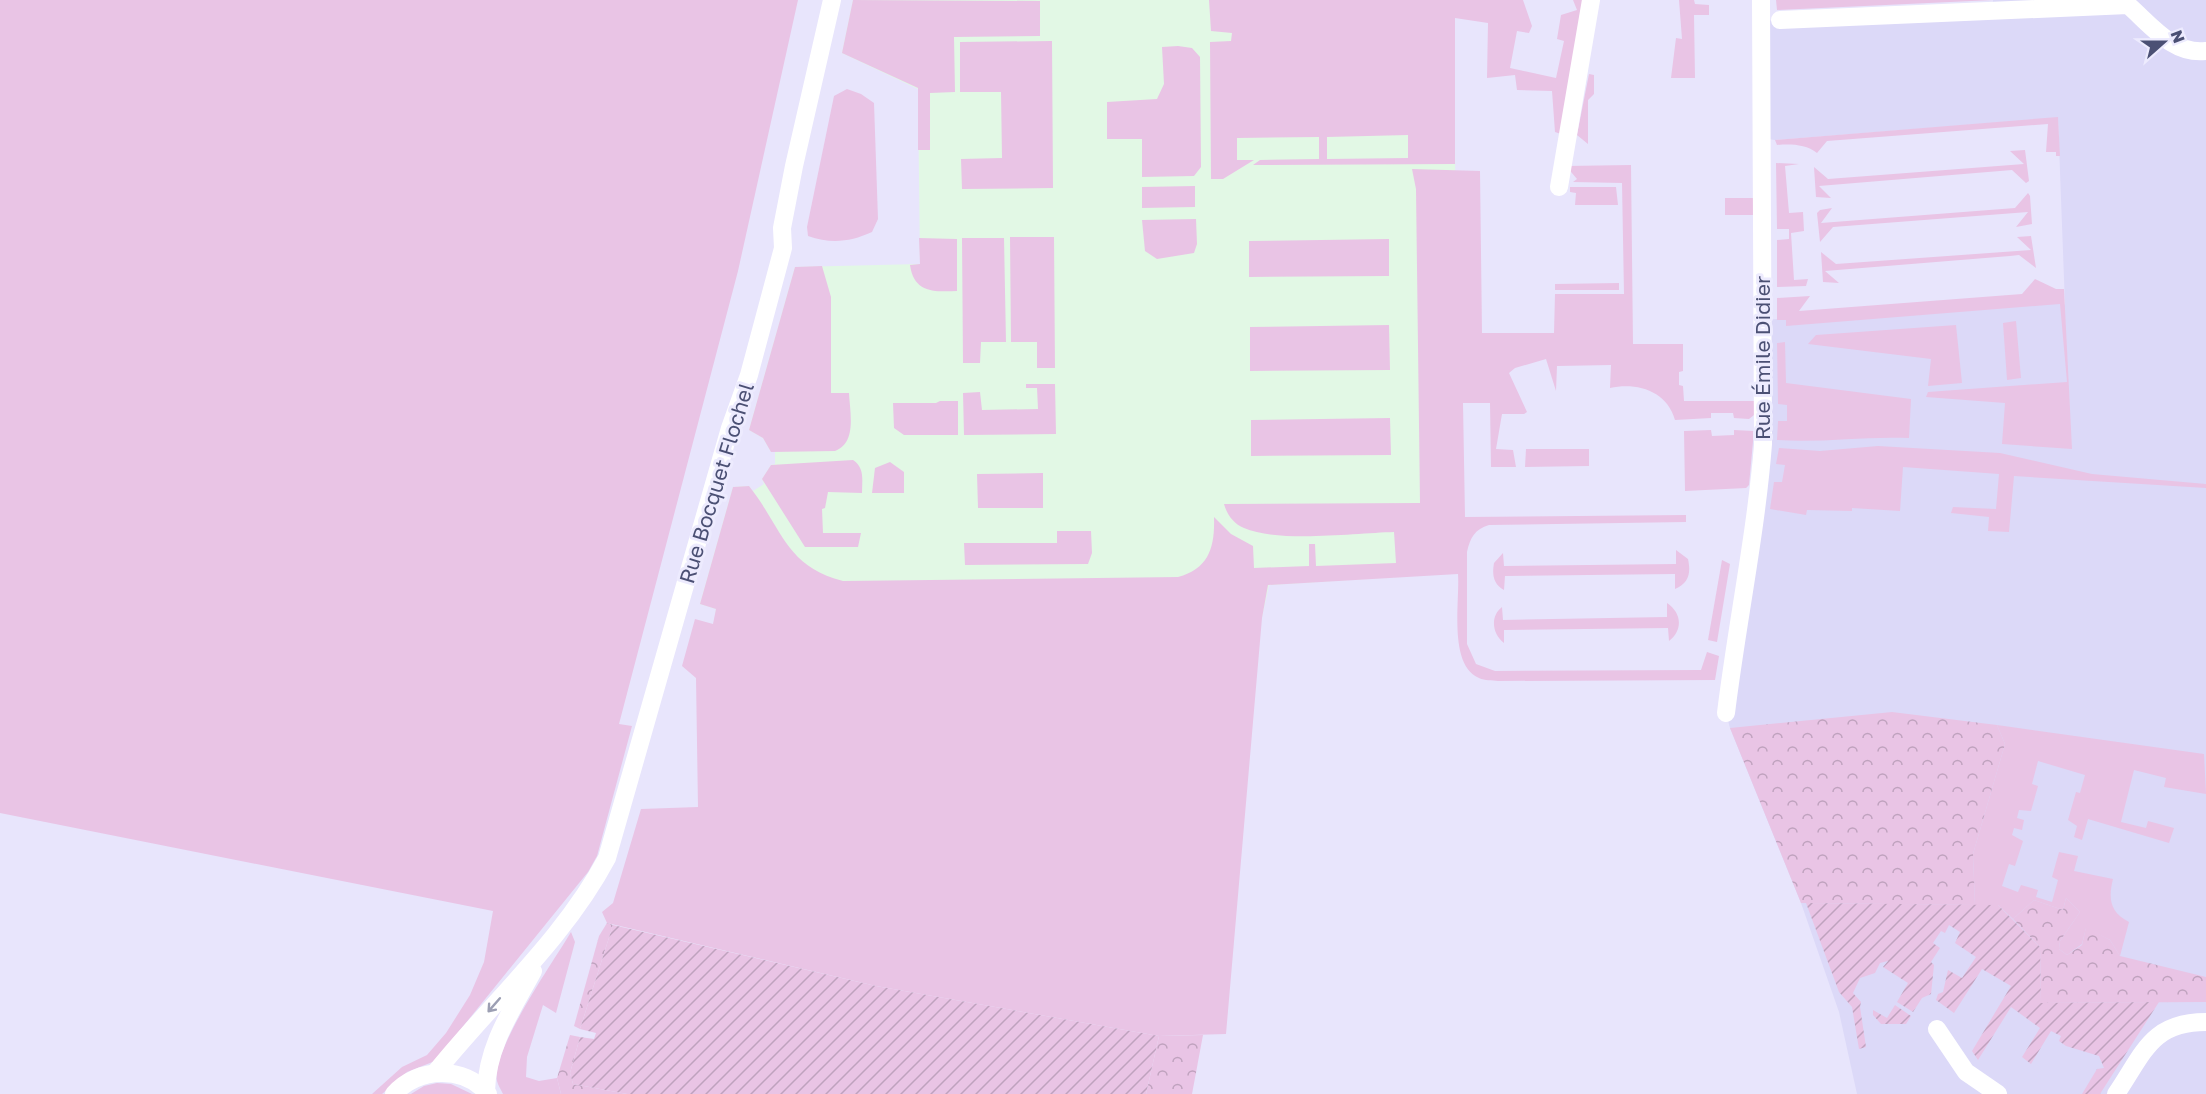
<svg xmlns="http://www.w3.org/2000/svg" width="2206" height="1094" viewBox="0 0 2206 1094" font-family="'Golos Text',sans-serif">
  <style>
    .residential { fill: #dcd9f8 }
    .education { fill: #e2f8e5 }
    .grass { fill: #e9c4e5; fill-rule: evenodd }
    .forest { fill: url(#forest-crowns) }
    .garden { fill: url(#garden-furrows) }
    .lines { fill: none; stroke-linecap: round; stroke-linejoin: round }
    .minor { stroke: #fff; stroke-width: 18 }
    .oneway { stroke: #9c9fb3 }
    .labels { text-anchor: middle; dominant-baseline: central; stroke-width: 6; stroke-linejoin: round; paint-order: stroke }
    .street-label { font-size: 21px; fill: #4b5074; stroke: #edebfe }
  </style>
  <defs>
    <pattern id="forest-crowns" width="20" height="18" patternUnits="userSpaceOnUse" patternTransform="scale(1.5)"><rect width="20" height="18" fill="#e9c4e5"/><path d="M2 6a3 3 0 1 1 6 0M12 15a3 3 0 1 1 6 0" fill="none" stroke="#bfa2be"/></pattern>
    <pattern id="garden-furrows" width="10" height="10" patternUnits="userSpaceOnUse" patternTransform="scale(1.5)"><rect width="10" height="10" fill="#e9c4e5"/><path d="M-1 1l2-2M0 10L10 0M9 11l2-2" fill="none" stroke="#bfa2be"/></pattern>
  </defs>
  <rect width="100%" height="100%" fill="#e8e5fc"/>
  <polygon class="residential" points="1993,0 2206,0 2206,1094 1857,1094 1839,1012 1801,903 1730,728 1726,713 1744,576 1763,320 2058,297 2065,305 2058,118 1775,140 1762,138 1761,21 1992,8"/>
  <polygon class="education" points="853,0 1454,0 1458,573 1269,585 1262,617 715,616 716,609 700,604 733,487 749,486 753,491 764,484 762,479 771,465 775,464 775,452 771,452 763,438 749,430 795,267 920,264 918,89 842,53"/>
  <g class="grass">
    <polygon points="0,0 798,0 738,271 619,724 632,726 597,856 588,872 435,1061 407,1072 382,1094 372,1094 402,1067 427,1055 446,1033 470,995 484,962 493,911 0,813"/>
    <polygon points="853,0 1040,1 1040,36 954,37 955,92 930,93 930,150 918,150 918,88 842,53"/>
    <path d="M 1209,0 L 1523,0 L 1532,26 L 1529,33 L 1517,31 L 1510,68 L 1556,78 L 1564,41 L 1557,39 L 1561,15 L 1577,10 L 1573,0 L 1585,0 L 1561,134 L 1555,132 L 1552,91 L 1517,90 L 1515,75 L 1487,78 L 1488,23 L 1455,18 L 1455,164 L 1253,165 L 1260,160 L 1319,159 L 1319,137 L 1237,138 L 1237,160 L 1254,160 L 1223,179 L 1211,179 L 1210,42 L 1231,41 L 1232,33 L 1211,31 ZM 1408,135 L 1408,158 L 1327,159 L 1327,137 Z"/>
    <polygon points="1679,0 1694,0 1695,4 1709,5 1709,15 1694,15 1695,78 1671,78 1676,38 1682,39"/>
    <polygon points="1776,0 1993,0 1777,10"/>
    <polygon points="1052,41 1053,188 962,189 961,159 1002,158 1001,92 960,92 960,42"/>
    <polygon points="1178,46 1192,48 1200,57 1201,167 1194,176 1142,177 1142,139 1107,139 1107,102 1157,99 1164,84 1162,47"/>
    <polygon points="1589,74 1594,75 1594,94 1588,100 1588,144 1577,135"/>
    <path d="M 847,89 L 861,94 L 874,103 L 878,219 L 872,232 C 850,242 831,244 808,236 L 807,227 L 834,96 Z"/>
    <path d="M 2058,117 L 2060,156 L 2056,156 L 2056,152 L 2046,152 L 2048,124 L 1827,141 L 1817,153 C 1806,144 1790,144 1777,145 L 1775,140 Z"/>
    <polygon points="2025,150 2029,181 2026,183 2012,170 1819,186 1831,198 1816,197 1814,167 1828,179 2024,164 2010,151"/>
    <polygon points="1776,163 1799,164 1785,166 1789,213 1803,212 1804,231 1791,233 1794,280 1808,279 1806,286 1777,287 1777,240 1789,239 1789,229 1777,229"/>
    <path d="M 1631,165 L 1633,344 L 1683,344 L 1683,371 L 1679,372 L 1679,385 L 1683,386 L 1684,401 L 1754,401 L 1754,415 L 1749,419 L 1734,418 L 1733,413 L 1711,413 L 1711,418 L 1675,420 C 1667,391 1637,382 1610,388 L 1611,365 L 1557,366 L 1556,391 L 1546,359 L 1515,368 L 1509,373 L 1527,412 L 1524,414 L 1502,414 L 1496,449 L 1513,450 L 1516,467 L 1491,467 L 1490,403 L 1463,403 L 1465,517 L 1686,515 L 1686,522 L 1489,525 C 1475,529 1470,538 1467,552 L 1467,644 L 1476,664 L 1495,671 L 1701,670 L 1707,652 L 1719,656 L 1715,680 L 1498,681 C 1492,680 1485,681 1479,678 C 1448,665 1460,601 1458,574 L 1268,585 L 1262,618 L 1226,1034 L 1159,1036 L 876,986 L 607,923 L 602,912 L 613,903 L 641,809 L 698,807 L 696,678 L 682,666 L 695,619 L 713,624 L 716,609 L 700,604 L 733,487 L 749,486 C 783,529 785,566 843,581 L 1178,577 C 1209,569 1215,547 1214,517 L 1231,534 L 1253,546 L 1254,568 L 1309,566 L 1309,544 L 1315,544 L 1316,566 L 1396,563 L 1394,532 C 1356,533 1278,543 1244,528 C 1234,524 1227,515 1224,504 L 1420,503 L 1416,189 L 1412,169 L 1480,171 L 1482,333 L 1554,333 L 1555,294 L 1624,294 L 1622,183 L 1573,182 L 1577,179 L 1566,166 Z"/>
    <polygon points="1195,186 1195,207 1142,208 1142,187"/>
    <polygon points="1570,187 1616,187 1618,205 1575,205 1576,193 1570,192"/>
    <polygon points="2028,193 2030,196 2032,224 2016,227 2028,212 1833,227 1820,242 1817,213 1820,210 1832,208 1821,223 2015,208"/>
    <rect x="1725" y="198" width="29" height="17"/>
    <polygon points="1196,219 1197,244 1194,253 1157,259 1145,251 1142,220"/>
    <polygon points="2031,236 2036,268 2019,255 2010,256 1825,271 1839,283 1823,282 1821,252 1836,264 2031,250 2017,237"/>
    <polygon points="1010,237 1054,237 1055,368 1037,368 1037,342 1011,342"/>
    <path d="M 919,238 L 957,239 L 957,291 C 934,292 914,293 910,265 L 920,264 Z"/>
    <polygon points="962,238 1004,238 1006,342 981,342 980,363 963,363"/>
    <polygon points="1389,239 1389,276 1249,277 1249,241"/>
    <path d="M 822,266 L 831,297 L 831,393 L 849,393 C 850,413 857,443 835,451 L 771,452 L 763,438 L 749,430 L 795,267 Z"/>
    <polygon points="2035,279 2056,289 2064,289 2072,449 2002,444 2005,403 1926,397 1928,392 2067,382 2060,304 1786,326 1786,320 1777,320 1777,298 1810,296 1799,311 2022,294"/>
    <polygon points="1619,283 1619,290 1555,290 1555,284"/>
    <polygon points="2016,321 2021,378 2007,380 2003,323"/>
    <polygon points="1389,325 1390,370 1250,371 1250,327"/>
    <polygon points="1956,325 1962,383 1928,386 1931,359 1808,344 1816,335"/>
    <path d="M 1785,342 L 1786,383 L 1911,399 L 1909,438 C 1864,436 1821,443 1777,440 L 1778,421 L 1787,421 L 1787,405 L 1778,404 L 1777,343 Z"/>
    <polygon points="1026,384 1055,384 1056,434 964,435 963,393 980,392 982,410 1038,409 1037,388 1026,388"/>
    <polygon points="940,401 958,401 958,435 904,435 894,428 893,403 936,403"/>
    <polygon points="1390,418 1391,455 1251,456 1251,420"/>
    <polygon points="1711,430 1712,436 1734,435 1734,430 1754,431 1749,485 1746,488 1685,491 1684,431"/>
    <polygon points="1878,446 2000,453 2092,474 2206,484 2206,488 2014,476 2009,532 1988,531 1989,517 1951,513 1953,507 1996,509 1999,474 1903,467 1900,511 1852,508 1852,511 1807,510 1806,515 1770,509 1774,482 1782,482 1785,465 1776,464 1779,448 1820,451"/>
    <polygon points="1526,449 1589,449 1589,466 1525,467"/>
    <path d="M 853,460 C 865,468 862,480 862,493 L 828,492 L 825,508 L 822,509 L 823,533 L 861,533 L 858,547 L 805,547 L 762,479 L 771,465 Z"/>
    <polygon points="890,462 904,472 904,493 872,493 875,468"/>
    <polygon points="1043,473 1043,508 978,508 977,474"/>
    <polygon points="1057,531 1091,531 1092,553 1088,564 965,565 964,543 1057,543"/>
    <path d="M 1676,550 L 1688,559 C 1691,573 1689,583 1675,589 L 1675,574 L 1505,576 L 1504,590 C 1493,584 1492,574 1494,563 L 1503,553 L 1504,566 L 1676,564 Z"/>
    <polygon points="1722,560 1730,564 1717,642 1708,640"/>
    <path d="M 1667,603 C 1682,613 1683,630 1669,641 L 1668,628 L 1504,630 L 1504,643 C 1492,634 1490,616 1502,607 L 1503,620 L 1667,617 Z"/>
    <path d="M 1997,725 L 2204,754 L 2206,794 L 2164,787 L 2166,778 L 2134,770 L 2121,822 L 2146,828 L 2148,821 L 2174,828 L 2169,843 L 2088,819 L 2082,840 L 2074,837 L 2077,826 L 2068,820 L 2076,792 L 2080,793 L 2085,775 L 2038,761 L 2032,784 L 2038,786 L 2031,811 L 2019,810 L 2017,818 L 2024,820 L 2022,830 L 2014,828 L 2012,835 L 2023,841 L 2015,866 L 2009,864 L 2002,886 L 2018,892 L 2021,885 L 2038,890 L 2036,897 L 2052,902 L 2058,880 L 2052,877 L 2059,852 L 2078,856 L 2074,871 L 2113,879 C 2108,899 2110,912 2129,922 L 2120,956 L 2110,940 L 2086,928 L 2082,944 L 2067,955 L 2059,949 L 2060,941 L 2080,912 L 2066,898 L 2063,910 L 2034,900 L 2013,919 L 1998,905 L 1975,905 L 1973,854 L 2005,744 Z"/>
    <path d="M 571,932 L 575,942 L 556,1013 L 543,1005 L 527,1057 L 526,1077 L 539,1081 L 557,1078 L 561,1094 L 503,1094 C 501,1090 498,1085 497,1081 C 491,1050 554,961 571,932 Z"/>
    <polygon points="437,1083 451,1084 472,1094 411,1094 424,1086"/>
  </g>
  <g class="forest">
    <polygon points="1892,712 1997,725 2005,744 1973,854 1975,905 1801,903 1730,728"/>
    <polygon points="2066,898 2080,912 2060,941 2059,949 2067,955 2082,945 2086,927 2110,940 2120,956 2206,977 2206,1002 2041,1003 2040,947 2013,919 2034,900 2063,910"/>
    <polygon points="607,923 613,925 580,1029 574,1026 599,936"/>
    <polygon points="570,1035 580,1037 570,1073 573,1084 627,1094 561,1094 557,1078"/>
    <polygon points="1203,1035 1192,1094 1146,1094 1159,1036"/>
  </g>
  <g class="garden">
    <polygon points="1806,903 1998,905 2040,947 2041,1003 2159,1002 2100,1094 2082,1094 2097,1069 2104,1068 2099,1056 2066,1046 2059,1041 2061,1036 2051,1031 2031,1064 2022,1057 2040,1028 2011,1007 1978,1060 1972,1051 2011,986 1982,969 1954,1013 1936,1000 1938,994 1943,992 1948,970 1962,978 1976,957 1955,943 1960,932 1949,925 1945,933 1941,931 1933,943 1940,948 1931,962 1934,965 1931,994 1922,998 1913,1012 1897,1002 1908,983 1883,967 1888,961 1880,963 1875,973 1860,978 1853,993 1861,1002 1860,1007 1866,1047 1859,1049 1852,1007 1839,992"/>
    <polygon points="613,925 876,986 1159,1036 1146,1094 627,1094 573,1084 570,1073 580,1037 594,1039 596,1033 580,1029"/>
    <polygon points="1895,1005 1911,1016 1906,1024 1881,1024 1873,1015 1873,1010 1887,1018"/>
  </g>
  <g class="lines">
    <g class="minor">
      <path d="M 1780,20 L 2128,5 C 2151,25 2173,55 2206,51"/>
      <polyline points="1559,187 1591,0"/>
      <path d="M 1726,713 C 1737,623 1756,534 1763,444 L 1761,0"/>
      <polyline points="1937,1029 1966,1072 1998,1094"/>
      <path d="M 435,1073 C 492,1002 564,939 607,858 L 730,428 L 749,375 L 783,248 L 782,228 L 794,166 L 832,0"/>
      <path d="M 486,1091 C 487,1046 512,1010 533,971"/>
      <path d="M 394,1094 C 418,1067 464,1065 488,1094"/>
      <path d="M 2116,1094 C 2144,1053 2151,1022 2206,1022"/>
    </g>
  </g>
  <defs><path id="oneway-shaft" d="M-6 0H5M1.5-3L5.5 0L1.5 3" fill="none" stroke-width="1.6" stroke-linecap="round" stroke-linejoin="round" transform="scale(1.5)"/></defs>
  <use class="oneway" href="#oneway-shaft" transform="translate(494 1005) rotate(131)"/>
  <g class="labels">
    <g class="street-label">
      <text transform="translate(1762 358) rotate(-90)">Rue Émile Didier</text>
      <text transform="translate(716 483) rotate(-73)">Rue Bocquet Flochel</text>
    </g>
  </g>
  <g transform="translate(2164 42) rotate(69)" stroke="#edebfe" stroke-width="4.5" paint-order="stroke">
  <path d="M0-4.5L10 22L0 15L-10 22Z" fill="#4b5074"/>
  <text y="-9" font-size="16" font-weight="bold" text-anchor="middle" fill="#4b5074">N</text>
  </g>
</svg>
